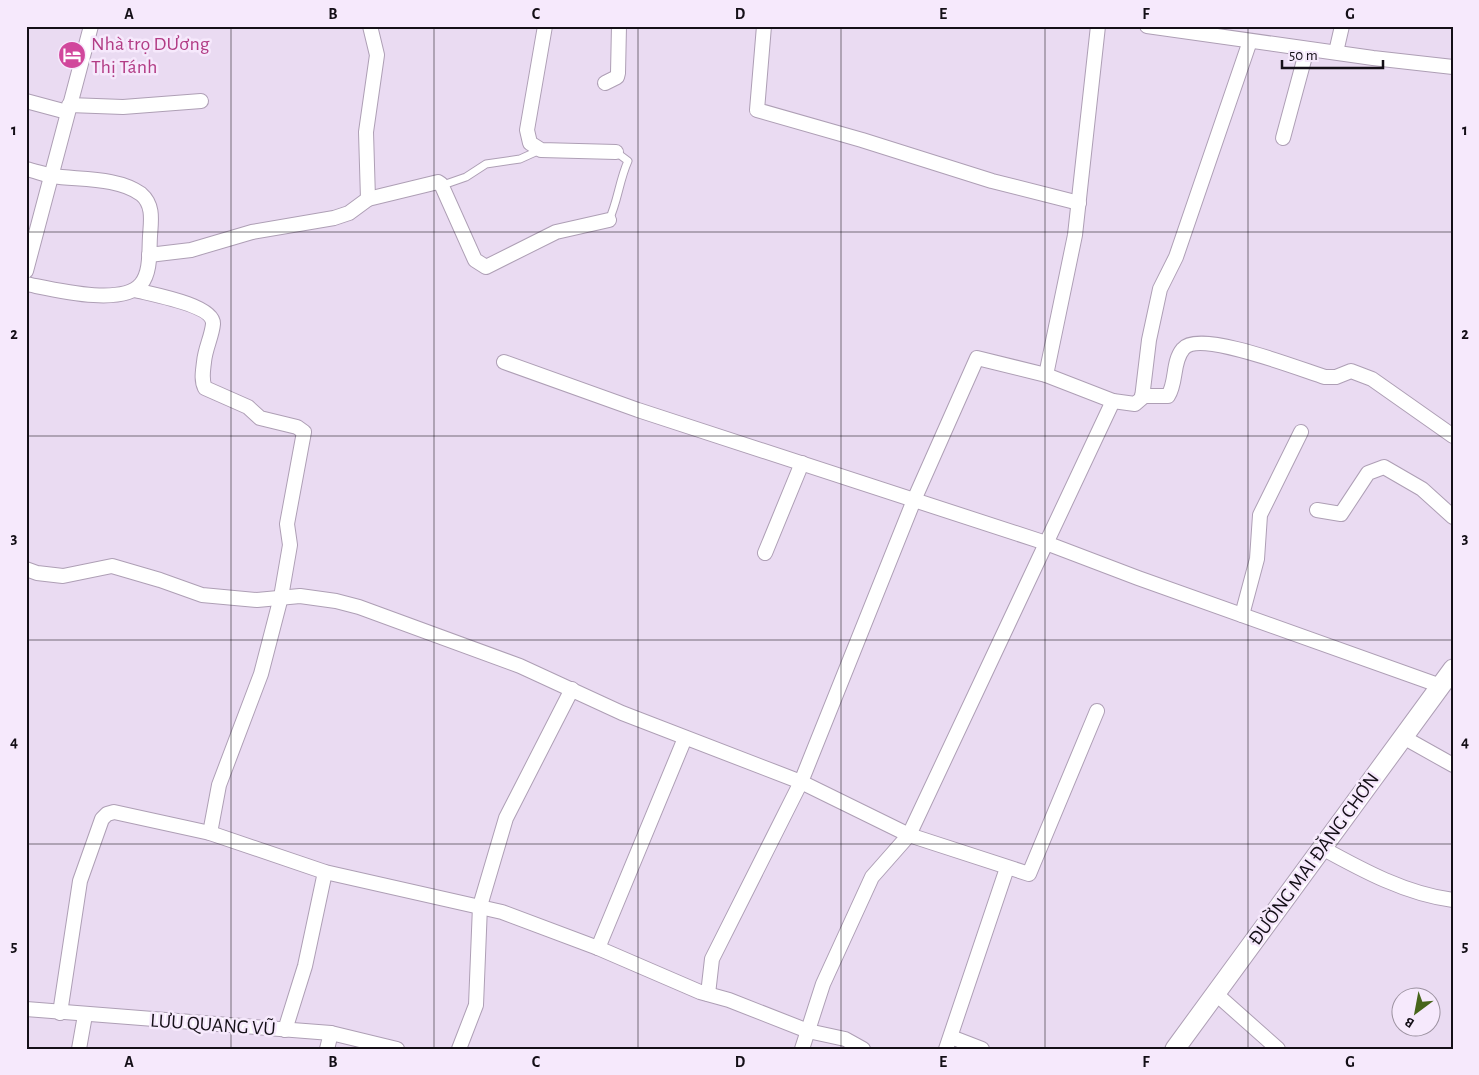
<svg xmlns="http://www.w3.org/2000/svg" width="1479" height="1075" viewBox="0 0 1479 1075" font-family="'Alegreya Sans',sans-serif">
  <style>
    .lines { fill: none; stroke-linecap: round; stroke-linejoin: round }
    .lane-casing { stroke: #ae9fb5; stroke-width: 9 }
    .street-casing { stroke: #ae9fb5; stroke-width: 16 }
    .secondary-casing { stroke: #ae9fb5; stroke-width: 21 }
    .lane { stroke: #fff; stroke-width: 7 }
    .street { stroke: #fff; stroke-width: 14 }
    .secondary { stroke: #fff; stroke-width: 19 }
    .grid { fill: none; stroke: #140f17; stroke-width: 1; stroke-opacity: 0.55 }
    .labels { text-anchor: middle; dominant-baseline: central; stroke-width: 5; stroke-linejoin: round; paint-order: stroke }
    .hotel-label { font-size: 20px; fill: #b23c85; stroke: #f6e9fc; text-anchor: start }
    .street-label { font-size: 20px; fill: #140f17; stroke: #f6e9fc }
    .neatline { fill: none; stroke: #140f17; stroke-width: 2 }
    .grid-label { font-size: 16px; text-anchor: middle; font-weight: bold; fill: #140f17 }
  </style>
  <rect width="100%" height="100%" fill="#eadbf2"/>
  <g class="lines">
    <g class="lane-casing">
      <g id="lane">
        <polyline points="443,185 466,177 486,164 520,159 540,150"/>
        <path d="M 609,220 C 618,201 619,181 628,161 L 616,152"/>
      </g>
    </g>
    <g class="street-casing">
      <g id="street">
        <polyline points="545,26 527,130 530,143 541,150 616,152"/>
        <polyline points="764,26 757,110 862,140 992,181 1079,203"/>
        <polyline points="1147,26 1373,58 1453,67"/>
        <polyline points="1336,52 1342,26"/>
        <polyline points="605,83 617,77 618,73 619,26"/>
        <polyline points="26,101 67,112"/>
        <polyline points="69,105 123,107 201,101"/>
        <polyline points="1283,138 1307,49"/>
        <path d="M 26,169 C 35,171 43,174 52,176 C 80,180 118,177 141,194 C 154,205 151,221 150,236 C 149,251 151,272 141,284 C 122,307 52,289 26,284"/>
        <polyline points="368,199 438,182 441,184 475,260 486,267 556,232 609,220"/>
        <polyline points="149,255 191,250 252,232 334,218 349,213 368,199 366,132 377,55 370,26"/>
        <polyline points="26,271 91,26"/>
        <path d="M 135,290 C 150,294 214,305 213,324 C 212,336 205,349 204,362 C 203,371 201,380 205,388 L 248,407 L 260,418 L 297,427 L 304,432 L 287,524 L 290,545 L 281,597 L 261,674 L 219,785 L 210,833"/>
        <polyline points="504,362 638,410 1046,543 1138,578 1441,686"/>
        <polyline points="1046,375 1075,235 1098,26"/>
        <path d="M 1142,396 L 1168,396 C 1177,382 1172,362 1183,349 C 1199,329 1302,370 1325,377 L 1336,377 L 1351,371 L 1372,379 L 1453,436"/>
        <polyline points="1317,510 1341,514 1368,473 1384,467 1422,489 1453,517"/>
        <polyline points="765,553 802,463"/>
        <polyline points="26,569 37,573 63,576 112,566 160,580 202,595 257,600 300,596 336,601 359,607 520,666 622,713 801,782 909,835 1029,874 1097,711"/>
        <polyline points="1242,615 1257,559 1260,515 1301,432"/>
        <polyline points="1403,737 1453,765"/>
        <path d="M 1322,848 C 1362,870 1406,894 1453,900"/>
        <polyline points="598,948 685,738"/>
        <polyline points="1215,993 1278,1049"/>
        <polyline points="708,994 712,959 801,782 914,500 977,358 1046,375 1113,401 1135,404 1142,398 1149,340 1160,289 1176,257 1250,41"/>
        <polyline points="26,1009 331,1033 397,1049"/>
        <polyline points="60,1013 80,881 102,819 107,814 114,812 210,833 325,872 502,912 598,948 700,992 729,1000 808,1031 845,1039 863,1049"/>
        <polyline points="285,1030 305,966 325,872"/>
        <polyline points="951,1037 982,1049"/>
        <polyline points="79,1049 85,1015"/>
        <polyline points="327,1049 331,1033"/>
        <polyline points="459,1049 476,1005 480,906 506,818 572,689"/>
        <polyline points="802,1049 823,984 872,877 909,835 1113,401"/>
        <polyline points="946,1049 1007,868"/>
      </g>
    </g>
    <g class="secondary-casing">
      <polyline id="secondary" points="1175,1049 1453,669"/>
    </g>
    <use href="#lane" class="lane"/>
    <use href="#street" class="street"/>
    <use href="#secondary" class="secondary"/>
  </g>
  <path class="grid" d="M 231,26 L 231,1049M 434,26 L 434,1049M 638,26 L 638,1049M 841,26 L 841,1049M 1045,26 L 1045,1049M 1248,26 L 1248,1049M 26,232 L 1453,232M 26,436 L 1453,436M 26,640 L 1453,640M 26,844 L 1453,844"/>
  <defs>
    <g id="hotel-disc" transform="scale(1.4375)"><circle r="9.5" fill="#d1479c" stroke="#f6e9fc"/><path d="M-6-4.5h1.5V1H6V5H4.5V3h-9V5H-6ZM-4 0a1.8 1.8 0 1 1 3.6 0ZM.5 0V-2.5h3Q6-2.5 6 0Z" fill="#fff"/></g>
  </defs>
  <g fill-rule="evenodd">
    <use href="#hotel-disc" x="72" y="55"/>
  </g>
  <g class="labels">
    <g class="hotel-label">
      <text x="91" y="44">Nhà trọ DƯơng<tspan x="91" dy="23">Thị Tánh</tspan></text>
    </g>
    <g class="street-label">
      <text transform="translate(1314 859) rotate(-54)">ĐƯỜNG MAI ĐĂNG CHƠN</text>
      <text transform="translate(213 1025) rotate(4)">LƯU QUANG VŨ</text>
    </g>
  </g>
  <rect width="1479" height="1075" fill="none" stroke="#f6e9fc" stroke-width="55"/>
  <g transform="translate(1416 1012) rotate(212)"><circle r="24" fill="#f6e9fc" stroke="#9c92a0"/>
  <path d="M0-4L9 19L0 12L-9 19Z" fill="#47651a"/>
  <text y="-8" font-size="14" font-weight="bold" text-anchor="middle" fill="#140f17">B</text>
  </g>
  <path d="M1282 60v8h101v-8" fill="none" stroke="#140f17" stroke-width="2.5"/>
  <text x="1289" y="60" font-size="15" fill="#140f17" stroke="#f6e9fc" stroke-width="4" paint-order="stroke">50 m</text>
  <rect x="28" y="28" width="1424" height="1020" class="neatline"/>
  <g class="grid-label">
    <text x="129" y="19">A</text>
    <text x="333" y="19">B</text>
    <text x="536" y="19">C</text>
    <text x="740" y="19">D</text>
    <text x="943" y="19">E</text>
    <text x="1146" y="19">F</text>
    <text x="1350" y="19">G</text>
    <text x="14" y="135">1</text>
    <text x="1465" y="135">1</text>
    <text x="14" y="339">2</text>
    <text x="1465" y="339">2</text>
    <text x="14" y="543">3</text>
    <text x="1465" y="543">3</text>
    <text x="14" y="747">4</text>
    <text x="1465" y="747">4</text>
    <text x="14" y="951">5</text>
    <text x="1465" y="951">5</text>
    <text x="129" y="1067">A</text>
    <text x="333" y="1067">B</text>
    <text x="536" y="1067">C</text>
    <text x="740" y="1067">D</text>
    <text x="943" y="1067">E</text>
    <text x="1146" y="1067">F</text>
    <text x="1350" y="1067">G</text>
  </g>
</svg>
